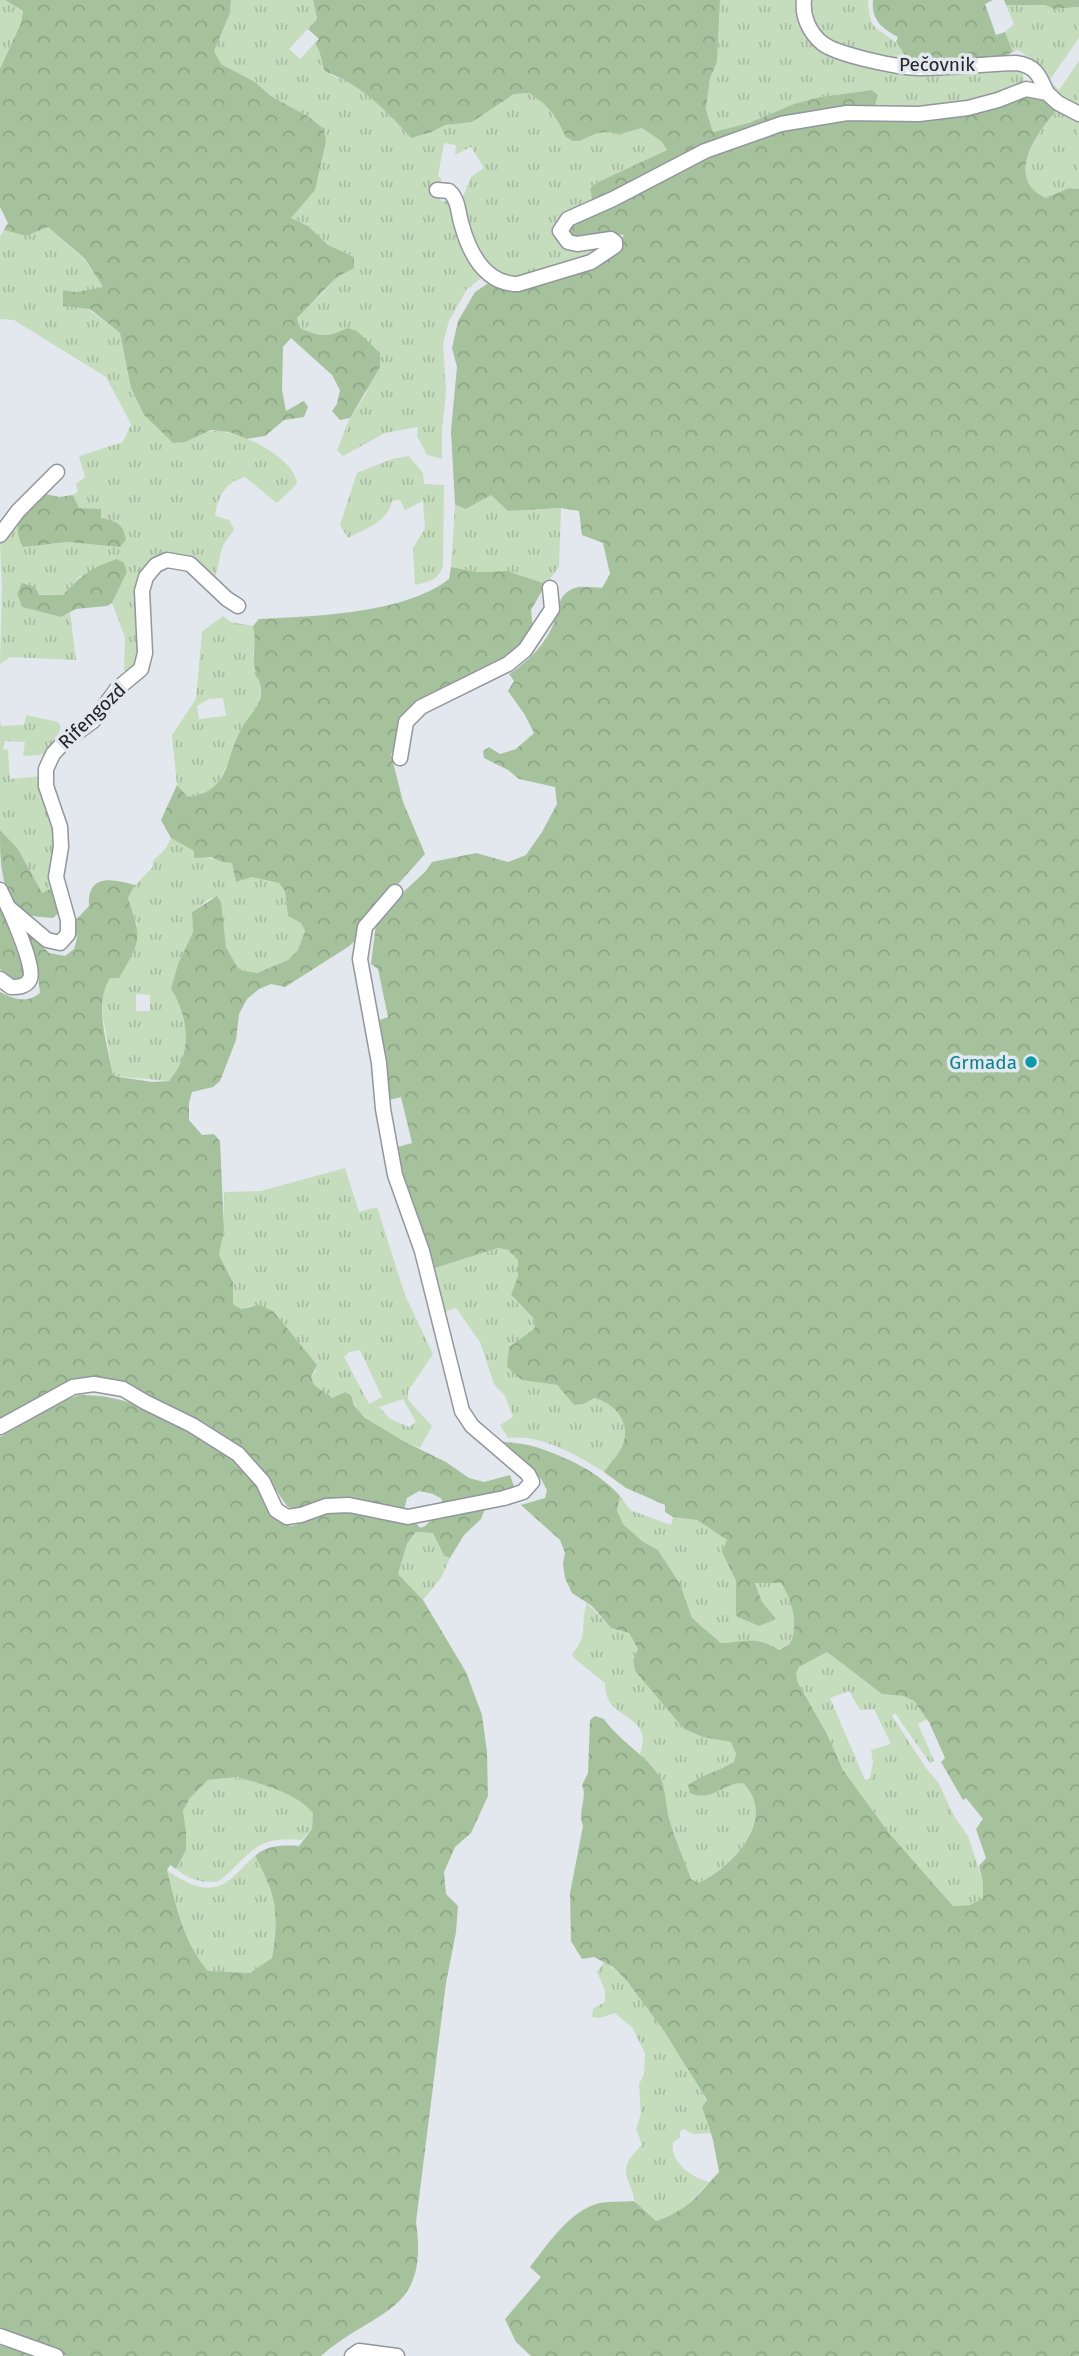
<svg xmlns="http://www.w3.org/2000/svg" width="1079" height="2356" viewBox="0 0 1079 2356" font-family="'Fira Sans',sans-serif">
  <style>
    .grass { fill: url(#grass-tufts); fill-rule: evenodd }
    .forest { fill: url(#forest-crowns); fill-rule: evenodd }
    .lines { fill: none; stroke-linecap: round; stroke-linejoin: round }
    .street-casing { stroke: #92969d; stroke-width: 17 }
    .street { stroke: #fff; stroke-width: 14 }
    .culture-dot { fill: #0f9aa8; stroke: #e3e7ee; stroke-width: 2.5 }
    .labels { text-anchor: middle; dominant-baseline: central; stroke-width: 7; stroke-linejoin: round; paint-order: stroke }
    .street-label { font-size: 19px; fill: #212325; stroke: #e3e7ee }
    .culture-label { font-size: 19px; fill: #0d838f; stroke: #e3e7ee; text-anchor: end }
  </style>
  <defs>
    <pattern id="grass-tufts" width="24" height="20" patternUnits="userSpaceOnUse" patternTransform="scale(1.75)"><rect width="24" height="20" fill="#c5dcbd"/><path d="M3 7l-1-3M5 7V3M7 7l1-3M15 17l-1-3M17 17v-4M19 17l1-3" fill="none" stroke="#a9bca2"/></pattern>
    <pattern id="forest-crowns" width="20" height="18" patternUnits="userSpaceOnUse" patternTransform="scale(1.75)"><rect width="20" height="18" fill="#a6c29c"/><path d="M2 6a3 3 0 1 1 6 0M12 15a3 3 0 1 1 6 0" fill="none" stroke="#8fa686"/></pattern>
  </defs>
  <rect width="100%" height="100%" fill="#e3e7ee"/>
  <g class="grass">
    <polygon points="0,0 5,0 23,11 21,23 0,69"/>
    <path d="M 231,0 L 313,0 L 317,19 L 289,49 L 300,59 L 315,43 C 324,56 319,60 324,69 C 328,76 346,80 353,84 C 376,98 393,118 411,138 L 432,132 L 445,125 L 472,122 L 514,94 L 529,93 L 543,103 L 555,116 L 566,137 L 581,141 L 595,134 L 605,132 L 620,134 L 642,128 L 661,141 L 667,150 L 598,182 L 590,188 L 607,245 L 592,258 L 513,281 L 496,275 L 472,246 L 461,202 L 471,177 L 484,168 L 471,147 L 455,155 L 456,145 L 444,143 L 438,176 L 441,178 L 442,193 L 439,194 L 441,201 L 455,202 L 484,276 L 467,289 L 449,321 L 443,343 L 446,392 L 442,429 L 442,459 L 427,455 L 417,436 L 418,427 L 385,433 L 343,456 L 337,450 L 350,418 L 367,392 L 347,328 C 326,338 321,337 300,328 L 297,317 L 324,292 L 354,257 L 328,245 L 308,226 L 291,218 L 324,129 L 309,117 L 271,96 L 255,82 L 221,64 L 213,51 L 230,13 Z"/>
    <polygon points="720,0 800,0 806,30 895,69 1022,68 1024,83 962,107 874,108 877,95 871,90 820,97 794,104 749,123 713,132 706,111 710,78 717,62"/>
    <path d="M 806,0 L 868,0 C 870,30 873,25 894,41 C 901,47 906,57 911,64 L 834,46 L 813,28 Z"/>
    <polygon points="1006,5 1045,5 1054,9 1079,7 1079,38 1049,81 1059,90 1079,61 1079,112 1061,102 1028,62 1029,58 1018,50 1013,52 1005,32 1014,24"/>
    <path d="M 1059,108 L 1079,117 L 1079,189 L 1069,188 L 1045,198 C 1041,195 1035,192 1032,188 C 1012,164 1043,125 1059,108 Z"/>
    <path d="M 48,227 L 85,260 L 103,287 L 76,292 L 63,290 L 120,333 L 131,388 L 144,415 L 173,443 C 188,442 201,431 215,431 C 239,431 295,457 297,484 L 277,503 L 245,477 C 226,481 217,498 215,516 L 229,520 L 234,529 C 231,536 225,540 222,548 C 218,559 219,570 213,582 L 203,572 L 152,562 L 140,663 L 133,672 L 124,671 L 125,637 L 112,603 L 127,572 L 80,576 L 63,595 L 17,594 L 22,607 L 61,617 L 70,613 L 76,660 L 10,657 L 0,664 L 2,588 L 0,544 L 18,520 L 53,544 L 68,542 L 120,547 L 101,518 L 101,509 L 79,508 L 73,495 L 78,491 L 76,484 L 85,477 L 79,456 L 123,442 L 131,424 L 106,377 L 14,320 L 0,319 L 0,236 L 4,230 L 26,236 Z"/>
    <path d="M 409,456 L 423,473 L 424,484 L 444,485 L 443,565 C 439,580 429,582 415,585 L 413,548 L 425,528 L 423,501 L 405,510 L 400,500 L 392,501 C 387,523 366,528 348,538 L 340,525 L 357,473 L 392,459 Z"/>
    <polygon points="491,495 508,511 561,508 559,567 546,584 507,571 478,572 451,567 455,505 466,509"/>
    <path d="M 223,616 L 231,622 L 253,626 L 257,638 L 253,654 L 261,694 L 259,704 L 239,732 L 231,757 L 217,785 L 204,795 L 188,797 L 177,785 L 172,735 L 196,699 L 202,632 ZM 223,698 L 226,716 L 199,719 L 197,706 L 209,699 Z"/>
    <polygon points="26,715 58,722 61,727 50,754 23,756 25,742 4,741 3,749 8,750 10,779 41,776 56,829 54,887 42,894 18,849 0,830 0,718 1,726 24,725"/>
    <path d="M 171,838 L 205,857 L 232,863 L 252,877 L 279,883 L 285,891 L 288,916 L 301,923 L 305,931 L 298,951 L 288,960 L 257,973 L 239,970 L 226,947 L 218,897 L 209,899 L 192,912 L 193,932 L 178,964 L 171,988 C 189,1019 193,1053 169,1081 L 113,1076 L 103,1017 L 102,990 L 137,925 L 128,898 L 135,885 L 152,868 L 153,861 L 166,848 ZM 136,994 L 150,995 L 150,1011 L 136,1011 Z"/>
    <path d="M 345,1168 L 359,1212 L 377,1207 L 405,1295 L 433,1354 L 408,1391 L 408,1400 L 432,1426 L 420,1448 C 396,1439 358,1422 351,1395 L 345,1392 L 332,1398 L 314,1385 L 311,1377 L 316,1371 L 273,1311 L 250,1306 L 241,1309 L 233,1304 L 233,1282 L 219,1255 L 224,1230 L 224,1192 L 261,1191 ZM 360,1350 L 382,1397 L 369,1404 L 344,1357 L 349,1352 ZM 403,1399 L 416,1422 L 409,1427 L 390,1419 L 379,1407 Z"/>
    <path d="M 498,1248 L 508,1250 L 518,1260 L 518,1276 L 511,1296 L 535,1320 L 534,1329 L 509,1347 L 522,1380 L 557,1385 L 574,1405 L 584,1404 L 594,1398 C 614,1403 631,1421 623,1444 C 620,1453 610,1463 604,1472 C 577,1455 541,1434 508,1438 L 500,1425 L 513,1417 L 505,1396 L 494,1384 L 480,1342 L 456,1308 L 445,1312 L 432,1269 Z"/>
    <path d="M 620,1496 L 630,1510 L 671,1525 L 673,1517 L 697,1520 L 727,1540 L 722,1552 L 736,1581 L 736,1616 L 775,1619 L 762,1602 L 755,1582 L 781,1583 C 792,1600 799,1625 790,1644 L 778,1650 C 757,1635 744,1642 721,1643 L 692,1618 L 680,1584 L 658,1550 L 642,1541 L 623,1524 L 617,1510 Z"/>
    <polygon points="417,1532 433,1533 444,1556 450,1558 441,1578 423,1600 398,1574 407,1544"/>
    <path d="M 587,1603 L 611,1628 L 629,1633 L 638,1649 L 633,1660 L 635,1671 L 684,1729 L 703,1737 L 731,1742 L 736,1754 L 734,1762 L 719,1772 L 694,1781 L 690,1793 C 711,1803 723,1783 743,1783 C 779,1819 731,1867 698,1883 L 691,1880 L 671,1824 L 664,1800 L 662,1781 L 654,1769 L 639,1756 C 657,1710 604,1724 605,1683 L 575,1659 L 572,1654 C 590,1634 579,1625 587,1603 Z"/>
    <path d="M 827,1652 L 882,1694 L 903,1696 L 914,1701 L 927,1719 L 918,1724 L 934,1761 L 930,1763 L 895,1713 L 892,1716 L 926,1768 L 938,1782 L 954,1816 L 968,1836 L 983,1882 L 983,1898 L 970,1905 L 953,1906 L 889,1833 L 843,1770 L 826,1732 L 798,1683 L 796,1674 L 799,1667 ZM 849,1691 L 860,1710 L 874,1709 L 891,1744 L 871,1750 L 873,1762 L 870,1779 L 865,1780 L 830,1698 Z"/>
    <path d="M 238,1777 C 263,1785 295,1792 313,1813 L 312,1829 L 302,1840 C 253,1835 252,1855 219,1881 C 203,1884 188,1879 176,1869 L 186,1850 L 186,1831 L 183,1811 L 190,1798 L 208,1780 Z"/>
    <path d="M 255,1856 L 272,1888 L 276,1917 L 272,1958 L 250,1974 L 208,1971 C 184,1943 176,1905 167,1870 C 189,1886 213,1898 235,1875 C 242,1869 247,1862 255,1856 Z"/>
    <path d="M 604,1962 C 638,1980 685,2065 707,2101 L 702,2107 L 710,2133 L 694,2134 L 683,2129 L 680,2132 L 680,2138 L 673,2142 C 669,2162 692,2178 709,2182 L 677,2215 L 656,2221 C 650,2215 639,2209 635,2201 C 633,2198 633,2193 632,2190 C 621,2168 626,2161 642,2145 L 636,2129 L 641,2114 L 639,2084 L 644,2075 L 645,2053 L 632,2027 L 615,2013 L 599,2018 L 592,2017 L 593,2009 L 605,2002 L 605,1991 L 597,1972 Z"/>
  </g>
  <g class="forest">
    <path d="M 5,0 L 231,0 L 230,13 L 214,51 L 221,64 L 255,82 L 271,96 L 309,117 L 324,129 L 326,141 L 315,190 L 291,218 L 308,226 L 328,245 L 354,257 L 354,268 L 337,277 L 297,318 L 300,328 C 321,337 326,338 347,328 L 357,331 L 380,353 L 380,367 L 350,418 L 340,420 L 332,411 L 337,404 L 340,390 L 332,375 L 291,338 L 283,347 L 282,390 L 286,411 L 304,401 L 308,407 L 304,417 L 284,420 L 265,436 L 247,439 L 229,432 L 211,430 L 185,442 L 173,443 L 144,415 L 131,388 L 120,333 L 90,309 L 63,306 L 63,290 L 76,292 L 103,287 L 85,259 L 48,227 L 26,236 L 4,230 L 8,223 L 0,207 L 0,69 L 21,23 L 23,11 Z"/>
    <path d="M 313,0 L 720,0 L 717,62 L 710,78 L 706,110 L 713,132 L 749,123 L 794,104 L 820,97 L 872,90 L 878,95 L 874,108 L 786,119 L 593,204 L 590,188 L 598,182 L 667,150 L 661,141 L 642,128 L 620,134 L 605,132 L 595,134 L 580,141 L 573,141 L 566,137 L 555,116 L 543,103 L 529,93 L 514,94 L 472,122 L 445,125 L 432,132 L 411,138 C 386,110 362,85 326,72 C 319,62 324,57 315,43 L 319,39 L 308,29 L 317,19 Z"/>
    <path d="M 873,0 L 993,0 L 985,4 L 996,35 L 1005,32 L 1013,52 L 998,59 L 911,64 L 896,42 L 898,37 C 882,28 871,20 873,0 Z"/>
    <polygon points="1004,0 1079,0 1079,7 1054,9 1045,5 1006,5"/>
    <path d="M 1034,93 L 1059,108 C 1043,125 1012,164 1032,188 C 1035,192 1041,195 1045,198 L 1069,188 L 1079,189 L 1079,2356 L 531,2356 L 516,2342 L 505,2319 L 541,2277 L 530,2267 C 548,2244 570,2210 600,2203 C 611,2201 624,2202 634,2201 L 656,2221 C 688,2211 697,2195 719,2172 L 713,2140 L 702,2107 L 707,2100 L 664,2031 L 627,1981 L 613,1967 L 594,1957 L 582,1959 L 571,1941 L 570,1893 L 583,1826 C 577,1810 588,1799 582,1785 L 588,1773 L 590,1720 L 595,1716 L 604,1719 C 619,1741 645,1754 660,1777 C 665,1785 666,1807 669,1818 C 675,1839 684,1859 691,1879 L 698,1883 C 731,1868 779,1819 743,1783 C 723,1783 711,1803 690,1793 L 688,1785 C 702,1775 719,1771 734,1762 L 736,1754 L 731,1742 L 703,1737 L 684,1729 L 635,1671 L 633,1660 L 638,1649 L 629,1633 L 611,1628 L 592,1606 L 572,1593 L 565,1578 L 563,1563 L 565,1553 L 560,1540 L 521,1505 L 545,1498 L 547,1490 L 541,1479 L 498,1441 C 510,1443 524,1443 536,1447 C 566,1457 599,1472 620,1496 L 617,1510 L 623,1524 L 642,1541 L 658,1550 L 680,1584 L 692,1618 L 721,1643 C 744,1642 757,1635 779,1650 L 790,1644 C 799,1625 792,1600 781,1583 L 755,1583 L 762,1602 L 776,1619 L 759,1626 L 736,1616 L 736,1581 L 722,1552 L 727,1540 L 697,1520 L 673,1517 L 665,1512 L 665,1505 L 626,1488 L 604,1472 C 610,1463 620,1453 623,1444 C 631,1421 614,1403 594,1398 L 584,1404 L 574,1405 L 557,1385 L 522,1380 L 507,1367 L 509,1347 L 534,1329 L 535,1320 L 511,1295 L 518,1276 L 518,1260 L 508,1250 L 498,1248 L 432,1269 L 404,1190 L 394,1148 L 412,1143 L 401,1097 L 389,1100 L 374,1022 L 388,1017 L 378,969 L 371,964 L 377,916 L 425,872 L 432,862 L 476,853 L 508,862 L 526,855 L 542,832 L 557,804 L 555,787 L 519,779 L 508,770 L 484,758 L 483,751 L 489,747 L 500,754 L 516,749 L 534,733 L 525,715 L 508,691 L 514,681 L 509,674 C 529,661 547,643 555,620 C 558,612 558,600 565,594 C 574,584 589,587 602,588 L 610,574 L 603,543 L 582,535 L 579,511 L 561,508 L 508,511 L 491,495 L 466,509 L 455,505 L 451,430 L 457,367 L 452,348 L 458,321 L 475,292 L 490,282 L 516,290 L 616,250 L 624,235 L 604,233 L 574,241 L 566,228 L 665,174 L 783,126 L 889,115 ZM 827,1652 L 882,1694 L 903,1696 L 914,1701 L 929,1722 L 945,1758 L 941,1762 L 963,1800 L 966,1798 L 983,1819 L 976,1829 L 986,1858 L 979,1866 L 983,1882 L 983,1898 L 970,1905 L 953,1906 L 889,1833 L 843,1770 L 826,1732 L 798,1683 L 796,1674 L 799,1667 Z"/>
    <path d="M 41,493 L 59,497 L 73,495 L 79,508 L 101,509 L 101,518 C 116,521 123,523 126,540 L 120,547 L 68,542 L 23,547 C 9,522 25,512 41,493 Z"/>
    <path d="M 117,559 L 124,563 L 127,572 L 112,603 L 107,606 L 76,609 L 61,617 L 22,607 L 17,594 L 22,583 L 35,587 L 39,595 L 63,595 C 81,575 91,568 117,559 Z"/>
    <path d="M 451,567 L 478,572 L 507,571 L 546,584 L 531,610 L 533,629 L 525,649 L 399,723 L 397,747 L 391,754 L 403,802 L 425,854 L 373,912 L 363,934 L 348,947 L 285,987 L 271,984 L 259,989 L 247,999 L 239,1014 L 236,1040 L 220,1081 L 213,1087 L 192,1092 L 189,1103 L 189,1120 L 202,1135 L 214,1134 L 220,1141 L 224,1230 L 219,1255 L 233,1282 L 233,1304 L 241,1309 L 260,1305 L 273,1311 L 317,1365 L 311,1377 L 314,1385 L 332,1398 L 345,1392 L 351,1395 L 354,1405 L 365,1418 L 405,1442 L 446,1462 L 469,1478 L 484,1482 L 510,1475 L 515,1489 L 441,1509 L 442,1499 L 433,1494 L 419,1491 L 407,1498 L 404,1510 L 298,1512 L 287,1506 L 260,1467 L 236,1446 L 93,1383 L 0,1427 L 0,992 C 15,999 26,1004 40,993 L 38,975 L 21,934 L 27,930 L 49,953 L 65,956 L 74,949 L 77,938 L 73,923 L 89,906 C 87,873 113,879 135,885 L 128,898 C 142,939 141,941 119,978 L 110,978 C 93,1004 108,1046 113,1076 L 152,1082 L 169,1081 C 193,1053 189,1019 171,988 L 178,964 L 193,932 L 192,912 L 217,896 L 221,902 L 226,947 L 239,970 L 257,973 L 288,960 L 298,950 L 305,931 L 301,923 L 288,916 L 285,891 L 279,883 L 252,877 L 236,882 L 232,863 L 222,862 L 211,857 L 194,858 L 194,851 L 171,838 L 161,820 L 177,785 L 188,797 C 230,792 225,759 241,729 C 247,718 259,708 261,696 C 262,687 257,677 255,669 C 252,654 257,641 253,626 L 259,619 C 315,616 404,614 449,579 Z"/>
    <path d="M 0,830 L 18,849 L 42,893 L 54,887 L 60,912 L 53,918 C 45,917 32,917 25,914 C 0,898 0,858 0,830 Z"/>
    <polygon points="0,907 25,972 22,980 16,982 0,969"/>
    <path d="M 79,1395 C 135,1393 189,1429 236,1456 L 240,1467 L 268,1495 L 274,1514 L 290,1526 C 303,1524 310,1517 321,1514 C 348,1506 389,1517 416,1523 L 420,1528 L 425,1526 L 431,1520 L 483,1507 L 485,1509 L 481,1519 L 464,1535 L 450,1558 L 444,1556 L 433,1533 L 416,1532 L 407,1544 L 398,1574 L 423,1600 L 466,1672 L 482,1715 L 487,1752 L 488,1796 L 471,1833 L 455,1847 L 444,1872 L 446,1894 L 458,1906 L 456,1932 L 446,1983 L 416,2222 C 429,2315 377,2307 321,2356 L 67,2356 L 44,2345 L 0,2331 L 0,1437 L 63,1401 ZM 238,1777 C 263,1785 295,1792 313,1813 L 312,1829 L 299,1846 C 283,1845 267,1845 255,1856 C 277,1897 279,1911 272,1958 L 250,1973 L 208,1971 C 184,1943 176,1906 167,1870 L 170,1865 L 176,1869 L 186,1850 L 186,1831 L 183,1811 L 190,1798 L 208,1780 Z"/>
    <polygon points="0,2345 36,2356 0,2356"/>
  </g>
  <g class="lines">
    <g class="street-casing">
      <g id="street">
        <path d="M 804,0 C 802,16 809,32 822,43 C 837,55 899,68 920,68 C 952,68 984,64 1016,63 C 1036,66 1039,75 1047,93"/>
        <path d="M 437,190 L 449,191 C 459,200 458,214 462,226 C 470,254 485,284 518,284 L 591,262 L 615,246 L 615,242 L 611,239 L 577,244 L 568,242 L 560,231 L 568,219 L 613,199 L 705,151 L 781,124 L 847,113 L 919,114 L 968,108 L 998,100 L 1026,89 L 1047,93 L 1058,103 L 1079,114"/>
        <polyline points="0,535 18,511 57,472"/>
        <polyline points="400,758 406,722 421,707 508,664 525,650 552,609 550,588"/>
        <path d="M 0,890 C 7,904 36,966 30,979 C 26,987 18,987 11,987 L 0,979"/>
        <polyline points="8,907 47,940 60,943 68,934 68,920 56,877 61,847 60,827 46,786 46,769 53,754 63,743 93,721 117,689 141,669 145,653 142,591 146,577 156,565 167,560 190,564 227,599 238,606"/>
        <polyline points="0,1427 73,1387 94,1384 123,1389 145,1402 192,1425 238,1454 263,1482 276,1510 287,1517 301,1515 326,1506 349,1505 408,1517 504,1498 523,1492 532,1482 528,1474 472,1426 462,1411 422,1251 395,1175 383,1109 379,1063 360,959 365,927 395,892"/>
        <polyline points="0,2336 56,2356"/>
        <polyline points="352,2356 359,2351 397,2356"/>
      </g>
    </g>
    <use href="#street" class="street"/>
  </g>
  <circle class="culture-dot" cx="1031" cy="1062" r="7"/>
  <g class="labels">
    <g class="street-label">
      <text x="937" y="64">Pečovnik</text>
      <text transform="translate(92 716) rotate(-44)">Rifengozd</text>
    </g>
    <g class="culture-label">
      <text x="1017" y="1062">Grmada</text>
    </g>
  </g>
</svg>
